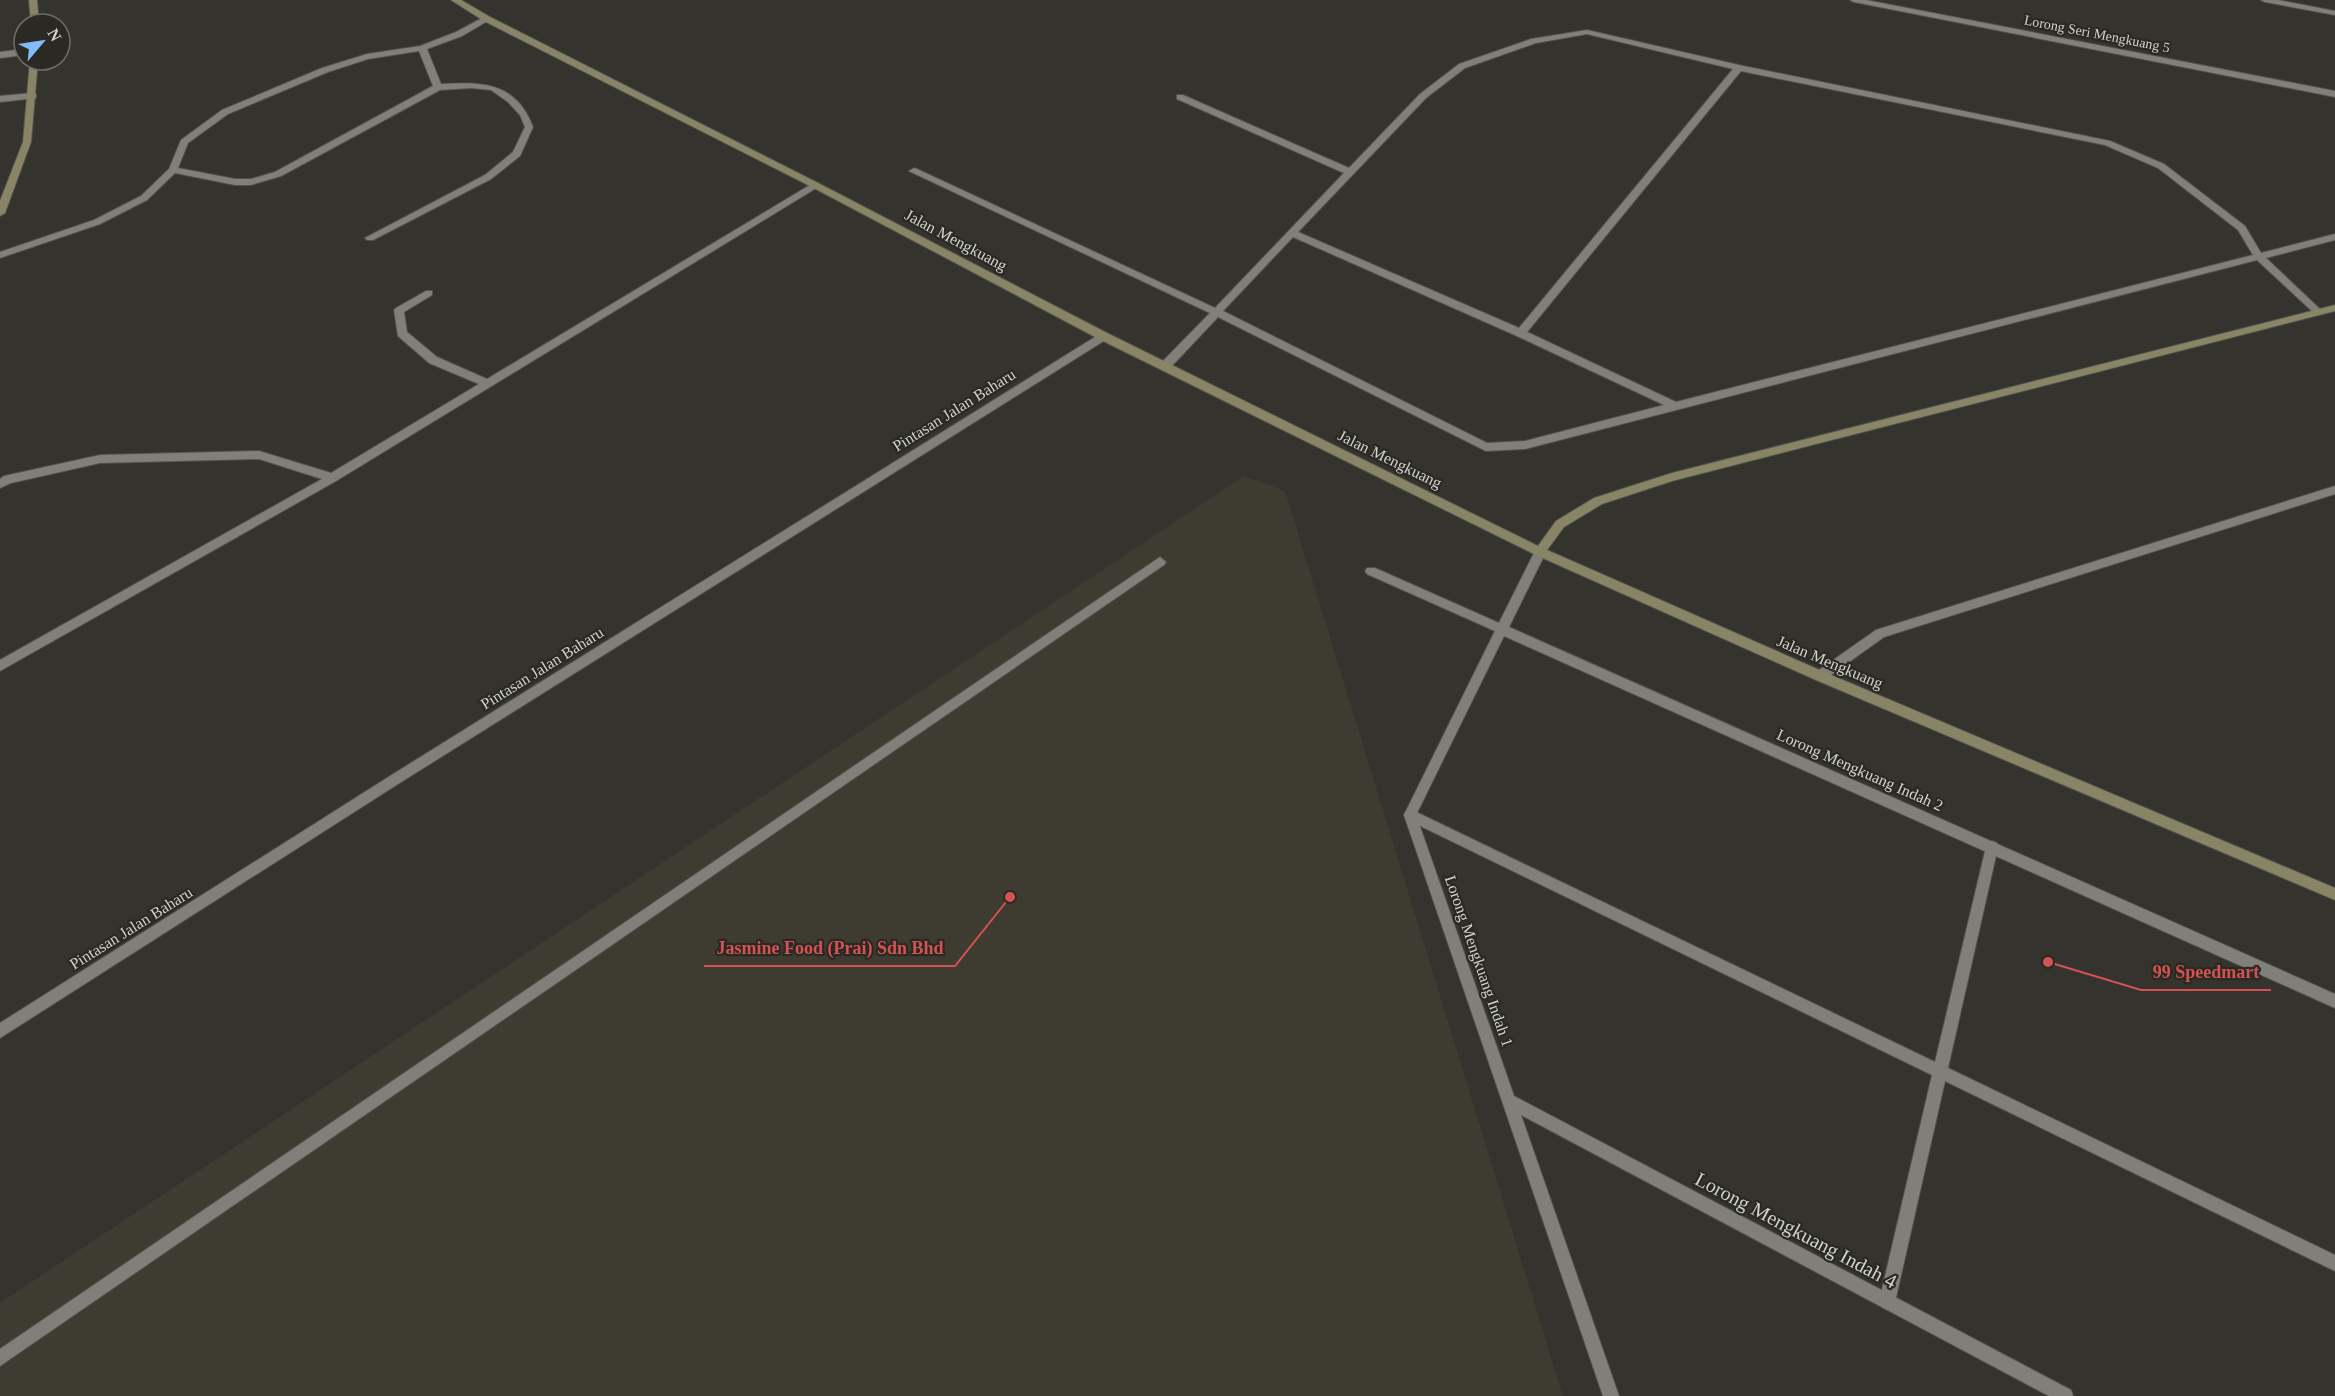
<svg xmlns="http://www.w3.org/2000/svg" width="2335" height="1396" viewBox="0 0 2335 1396" font-family="'Times New Roman',serif">
  <style>
    .built { fill: #3e3c30 }
    .lines { fill: none; stroke-linecap: round; stroke-linejoin: round }
    .lane-casing { stroke: #52524c; stroke-width: 2 }
    .street-casing { stroke: #52524c; stroke-width: 2 }
    .secondary-casing { stroke: #52524c; stroke-width: 2 }
    .lane { fill: #807f79; fill-rule: evenodd }
    .street { fill: #807f79; fill-rule: evenodd }
    .secondary { fill: #888566; fill-rule: evenodd }
    .labels { text-anchor: middle; dominant-baseline: central; stroke-width: 4.5; stroke-linejoin: round; paint-order: stroke }
    .far-street-label { font-size: 14px; fill: #d2d2ce; stroke: #2a2923 }
    .street-label { font-size: 16px; fill: #d2d2ce; stroke: #2a2923 }
    .near-street-label { font-size: 20px; fill: #d2d2ce; stroke: #2a2923 }
    .leader { fill: none; stroke: #d55252; stroke-width: 2 }
    .callout-dot { fill: #d55252; stroke: #2a2923; stroke-width: 2 }
    .callout-label { font-size: 18px; text-anchor: middle; font-weight: bold; fill: #d55252; stroke: #2a2923; stroke-width: 4.5; stroke-linejoin: round; paint-order: stroke }
  </style>
  <rect width="100%" height="100%" fill="#34332d"/>
  <polygon class="built" points="1244,476 1285,491 1563,1396 0,1396 0,1303"/>
  <g class="lines">
    <g class="lane-casing">
      <g id="lane">
        <polygon points="2261,0 2278,0 2335,11 2335,15 2265,2"/>
        <polygon points="24,49 24,55 0,58 0,52"/>
        <polygon points="33,93 36,94 36,98 0,102 0,96"/>
        <polygon points="1160,557 1166,562 1164,565 0,1366 0,1349"/>
        <polygon points="1410,809 1935,1062 1986,847 1987,843 1992,841 1997,843 1998,847 1948,1068 2335,1255 2335,1271 1945,1081 1895,1302 1892,1307 1887,1310 1882,1307 1879,1302 1932,1075 1406,819 1404,815 1406,811"/>
      </g>
    </g>
    <g class="street-casing">
      <g id="street">
        <polygon points="1850,0 1866,0 2335,91 2335,97 1854,2"/>
        <path d="M 484,17 L 491,19 L 462,36 L 427,49 L 441,84 C 483,82 516,82 533,127 L 520,156 L 491,179 L 373,240 L 367,240 L 365,238 L 485,175 L 513,152 L 525,127 L 520,115 L 508,102 L 491,90 L 471,88 L 440,90 L 281,176 L 251,185 L 235,185 L 175,173 L 147,200 L 100,224 L 0,258 L 0,252 L 94,220 L 141,196 L 169,169 L 181,140 L 222,110 L 322,68 L 367,54 L 420,46 L 456,32 ZM 419,51 L 433,86 L 275,172 L 251,179 L 235,179 L 178,168 L 188,143 L 228,114 L 328,72 L 368,59 Z"/>
        <path d="M 1587,30 L 1739,65 L 2110,141 L 2164,164 L 2245,226 L 2261,253 L 2335,234 L 2335,240 L 2266,258 L 2323,312 L 2318,315 L 2315,314 L 2257,260 L 1525,449 L 1486,451 L 1218,317 L 1169,369 L 1161,369 L 1161,363 L 1210,313 L 909,171 L 914,168 L 917,169 L 1215,308 L 1344,173 L 1177,99 L 1177,95 L 1183,95 L 1349,168 L 1420,94 L 1459,64 L 1531,39 ZM 1587,34 L 1733,69 L 1519,328 L 1298,232 L 1426,98 L 1465,68 L 1536,43 ZM 1741,71 L 2105,145 L 2158,168 L 2238,230 L 2253,255 L 1676,402 L 1527,332 ZM 1293,237 L 1517,336 L 1664,405 L 1525,441 L 1487,443 L 1223,311 Z"/>
        <polygon points="815,182 820,185 818,187 336,481 0,671 0,660 322,479 259,459 100,463 11,483 0,488 0,479 4,476 100,455 259,451 331,473 479,384 429,363 398,336 394,310 396,308 426,291 432,291 432,295 404,312 407,332 437,357 487,379"/>
        <polygon points="1103,332 1107,333 1107,339 398,784 0,1038 0,1023 390,776"/>
        <polygon points="2335,486 2335,494 1884,637 1824,680 1816,680 1814,676 1816,672 1876,630"/>
        <polygon points="1540,548 1546,552 1509,627 2335,994 2335,1008 1504,636 1416,815 1514,1096 2071,1390 2073,1396 2049,1396 1521,1115 1619,1396 1603,1396 1404,815 1495,631 1367,574 1365,571 1367,568 1375,568 1499,623 1536,549"/>
      </g>
    </g>
    <g class="secondary-casing">
      <g id="secondary">
        <polygon points="29,0 37,0 39,24 31,24"/>
        <polygon points="451,0 461,0 490,17 818,183 1107,333 1538,546 1556,521 1594,498 1672,473 2335,305 2335,311 1672,481 1602,504 1564,527 1547,550 1824,672 2335,888 2335,900 1816,680 1536,555 1099,339 812,187 484,21"/>
        <polygon points="30,60 38,60 31,142 5,213 0,216 0,201 23,142"/>
      </g>
    </g>
    <use href="#lane" class="lane"/>
    <use href="#street" class="street"/>
    <use href="#secondary" class="secondary"/>
  </g>
  <g class="labels">
    <g class="far-street-label">
      <text transform="translate(2097 34) rotate(11)">Lorong Seri Mengkuang 5</text>
    </g>
    <g class="street-label">
      <text transform="translate(956 240) rotate(28)">Jalan Mengkuang</text>
      <text transform="translate(954 410) rotate(-32)">Pintasan Jalan Baharu</text>
      <text transform="translate(1390 459) rotate(26)">Jalan Mengkuang</text>
      <text transform="translate(1830 662) rotate(23)">Jalan Mengkuang</text>
      <text transform="translate(542 668) rotate(-32)">Pintasan Jalan Baharu</text>
      <text transform="translate(1860 770) rotate(24)">Lorong Mengkuang Indah 2</text>
      <text transform="translate(131 928) rotate(-32)">Pintasan Jalan Baharu</text>
      <text transform="translate(1479 961) rotate(71)">Lorong Mengkuang Indah 1</text>
    </g>
    <g class="near-street-label">
      <text transform="translate(1796 1230) rotate(28)">Lorong Mengkuang Indah 4</text>
    </g>
  </g>
  <path class="leader" d="M1010 897L955 966H704M2048 962L2141 990H2271"/>
  <g class="callout-dot">
    <circle cx="1010" cy="897" r="6"/>
    <circle cx="2048" cy="962" r="6"/>
  </g>
  <g class="callout-label">
    <text x="830" y="954">Jasmine Food (Prai) Sdn Bhd</text>
    <text x="2206" y="978">99 Speedmart</text>
  </g>
  <g transform="translate(42 42) rotate(61)"><circle r="28" fill="#2a2923" stroke="#6d6d67" stroke-width="1.5"/>
  <path d="M0-4.5L10 22L0 15L-10 22Z" fill="#84bbfb"/>
  <text y="-9" font-size="16" font-weight="bold" text-anchor="middle" fill="#d2d2ce">N</text>
  </g>
</svg>
